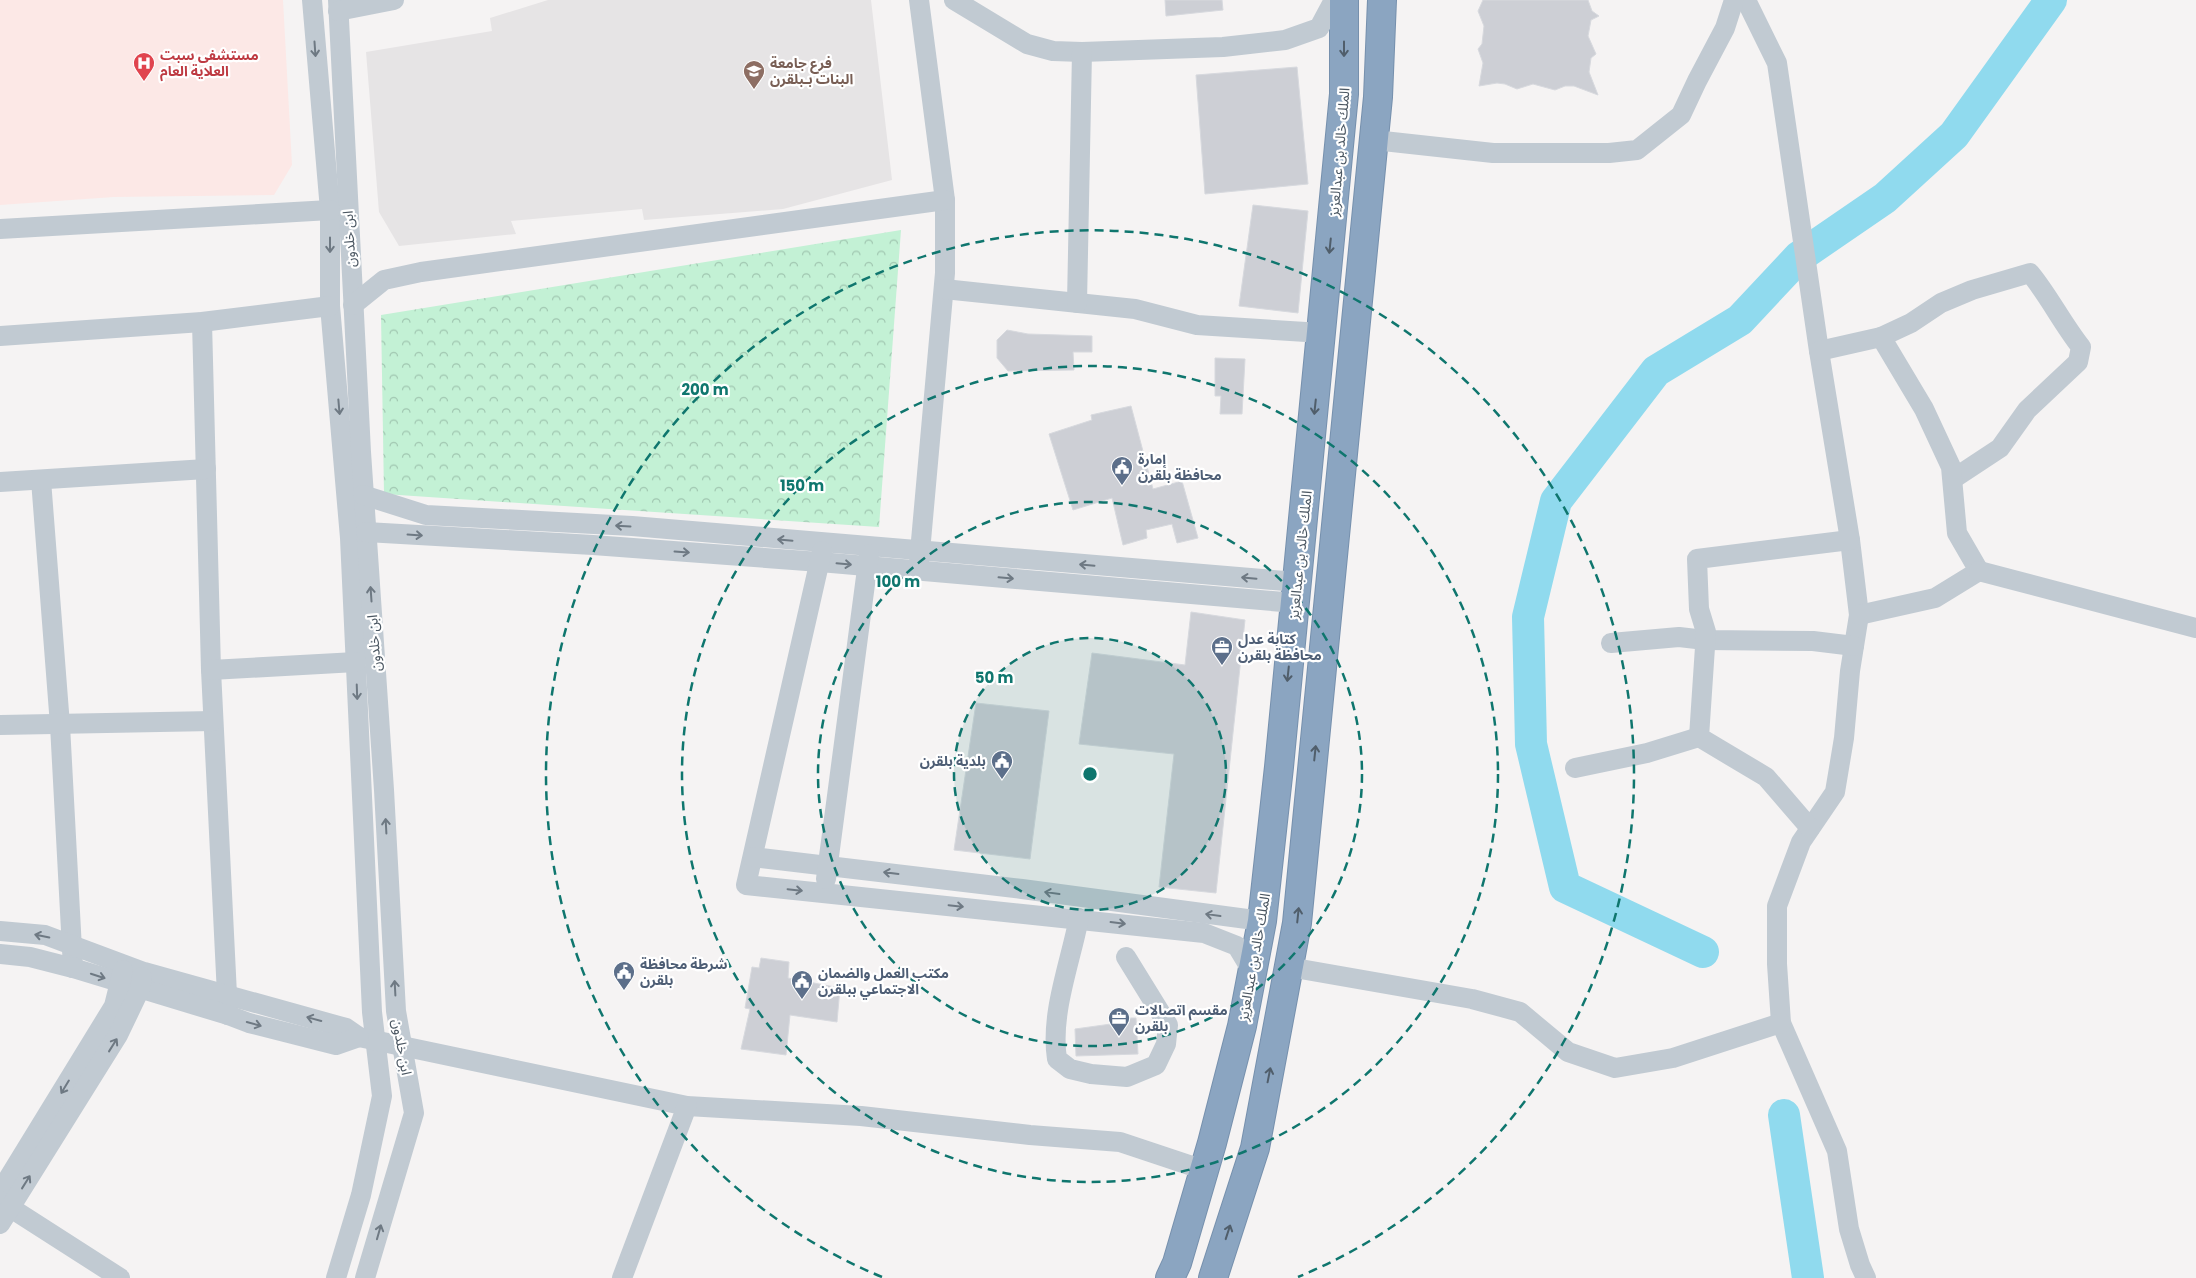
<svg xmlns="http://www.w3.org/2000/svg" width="2196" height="1278" viewBox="0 0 2196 1278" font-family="Poppins,'Noto Sans Arabic',sans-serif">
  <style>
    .education { fill: #e6e4e5 }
    .medical { fill: #fce8e6 }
    .park { fill: url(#park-crowns) }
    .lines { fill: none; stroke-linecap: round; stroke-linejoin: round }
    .river { stroke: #90daee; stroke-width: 32 }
    .building { fill: #cdcfd5; stroke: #d7d9de }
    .highway-casing { stroke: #7690ad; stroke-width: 30 }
    .minor { stroke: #c1cad2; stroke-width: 20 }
    .highway { stroke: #8ba5c1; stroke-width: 28 }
    .oneway { stroke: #6e7983 }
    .oneway2 { stroke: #505e6b }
    .ring { fill: none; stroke: #0f766e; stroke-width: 2.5; stroke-dasharray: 9 6 }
    .labels { text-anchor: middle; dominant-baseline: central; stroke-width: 4.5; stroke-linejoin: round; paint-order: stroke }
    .health-label { font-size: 14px; font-weight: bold; fill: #be3a42; stroke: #fff; text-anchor: start }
    .education-label { font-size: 14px; font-weight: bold; fill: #785e54; stroke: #fff; text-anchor: start }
    .street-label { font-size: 14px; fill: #4a5661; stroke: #fff }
    .service-label { font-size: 14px; font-weight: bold; fill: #4e5e75; stroke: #fff; text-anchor: start }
    .centre { fill: #0f766e; stroke: #fff; stroke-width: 2.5 }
    .ring-label { font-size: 15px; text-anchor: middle; font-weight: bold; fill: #0f766e; stroke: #fff; stroke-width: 4.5; stroke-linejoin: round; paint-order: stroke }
  </style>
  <defs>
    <pattern id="park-crowns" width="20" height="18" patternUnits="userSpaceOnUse" patternTransform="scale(1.25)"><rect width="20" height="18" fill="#c3f1d5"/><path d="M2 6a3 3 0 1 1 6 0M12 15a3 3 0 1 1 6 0" fill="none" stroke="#a0c6b0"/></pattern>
  </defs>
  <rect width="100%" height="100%" fill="#f5f3f3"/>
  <polygon class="education" points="548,0 871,0 892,180 783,209 644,220 642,209 511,221 516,234 399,246 379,212 366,52 492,31 490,18"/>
  <polygon class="medical" points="0,0 283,0 292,165 274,195 114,197 0,205"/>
  <polygon class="park" points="901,230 879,527 384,494 381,315"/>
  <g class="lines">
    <g class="river">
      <polyline points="1703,952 1565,887 1531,744 1528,617 1556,501 1656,371 1740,320 1799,257 1885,198 1954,135 2051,0"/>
      <polyline points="1784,1115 1808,1278"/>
    </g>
  </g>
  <g class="building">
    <polygon points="1165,0 1222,0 1223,10 1166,16"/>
    <polygon points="1483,0 1588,0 1592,11 1599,16 1591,20 1588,36 1596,54 1591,58 1589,72 1598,95 1574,86 1565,86 1555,90 1533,84 1517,89 1505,84 1497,83 1479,86 1483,63 1478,49 1482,44 1484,26 1478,11"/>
    <polygon points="1297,67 1308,184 1205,194 1196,75"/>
    <polygon points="1253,205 1308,211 1298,313 1239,306"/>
    <polygon points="1007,330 1028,334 1092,336 1092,352 1073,352 1074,370 1008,371 997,358 997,340"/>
    <polygon points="1215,358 1245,359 1242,414 1220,414 1221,396 1215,396"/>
    <polygon points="1131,406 1153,489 1182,481 1198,538 1177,543 1172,524 1146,530 1147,538 1123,545 1112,498 1073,510 1049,434 1092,420 1091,415"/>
    <polygon points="1191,612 1245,620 1216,893 1159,887 1174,754 1079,744 1092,653 1185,665"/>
    <polygon points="976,703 1049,711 1030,859 954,850"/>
    <polygon points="761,958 789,962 788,978 840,988 837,1022 790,1015 786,1055 741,1049 750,1009 745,1008 752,967 759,968"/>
    <polygon points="1112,1018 1136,1018 1138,1054 1076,1056 1075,1029 1111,1024"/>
  </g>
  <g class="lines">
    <g class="highway-casing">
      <g id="highway">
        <polyline points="1170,1278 1177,1263 1212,1143 1242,1026 1262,921 1279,767 1344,94 1344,0"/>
        <polyline points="1213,1278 1255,1148 1297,923 1378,97 1382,0"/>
      </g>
    </g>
    <g class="minor">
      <polyline points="312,0 330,210 330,306 350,538 372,1012 382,1096 361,1195 336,1278"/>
      <polyline points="338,0 361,452 384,790 396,1011 414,1113 365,1278"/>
      <polyline points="919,0 945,200 945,273 919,563"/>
      <polyline points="954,0 1027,44 1053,51 1082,52 1223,47 1285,40 1319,28 1334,0"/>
      <polyline points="1746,0 1777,63 1819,351 1850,540 1859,615 1850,671 1844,738 1835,792 1801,842 1777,906 1777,964 1781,1023 1837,1151 1849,1229 1860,1265 1866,1278"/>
      <polyline points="338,11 394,0"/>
      <polyline points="1374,140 1493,153 1609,153 1637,150 1681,115 1697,81 1725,28 1734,0"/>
      <polyline points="0,229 330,210"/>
      <polyline points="944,289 1135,309 1197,325 1322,333"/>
      <polyline points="1077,303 1082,52"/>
      <polyline points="353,305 384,280 421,272 945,200"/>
      <polyline points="202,322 211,670 228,1015"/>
      <polyline points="0,336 202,322 330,306"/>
      <path d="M 1881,337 L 1911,323 L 1941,303 L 1972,290 L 2030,273 C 2049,296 2062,323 2081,347 L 2078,362 L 2027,410 L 2000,448 L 1953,479"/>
      <polyline points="1819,351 1881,337 1924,409 1951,467 1957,533 1979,571 1935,598 1859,615"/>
      <polyline points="41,480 60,725 73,968"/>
      <polyline points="0,482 206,469"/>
      <polyline points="363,495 426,515 632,526 1297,582"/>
      <polyline points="366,532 593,545 820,562 1295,603"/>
      <polyline points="822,551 746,885 1204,933 1237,946 1252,971"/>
      <polyline points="1979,571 2196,628"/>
      <polyline points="1611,643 1679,637 1705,640 1813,641 1854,646"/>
      <polyline points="211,670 356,662"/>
      <polyline points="0,725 213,721"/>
      <polyline points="1575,768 1647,753 1699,737"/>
      <polyline points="1810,828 1766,777 1699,737 1706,632 1699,609 1697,559 1850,540"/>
      <polyline points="753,857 1022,889 1262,921"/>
      <polyline points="826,879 869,554"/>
      <path d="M 1079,918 C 1070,964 1050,1014 1057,1059 L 1070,1069 L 1091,1074 L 1127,1077 L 1156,1065 L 1166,1044 L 1168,1025 L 1126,957"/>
      <polyline points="0,931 45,935 144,972 346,1028 359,1037 687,1106 861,1116 1030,1135 1120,1142 1204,1170"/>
      <polyline points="0,954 30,957 73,968 228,1015 249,1023 336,1045 359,1037"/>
      <polyline points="1289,967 1472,999 1520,1012 1568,1052 1615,1068 1673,1058 1781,1023"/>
      <polyline points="0,1192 114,1006 123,970"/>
      <polyline points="0,1201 120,1278"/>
      <polyline points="0,1224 118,1035 140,989 142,977"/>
      <polyline points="622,1278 687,1106"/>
    </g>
    <use href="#highway" class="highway"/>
  </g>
  <defs><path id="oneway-shaft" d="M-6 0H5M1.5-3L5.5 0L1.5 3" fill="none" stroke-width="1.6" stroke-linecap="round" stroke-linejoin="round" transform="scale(1.25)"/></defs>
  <g class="oneway">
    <use href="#oneway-shaft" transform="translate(315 49) rotate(86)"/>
    <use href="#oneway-shaft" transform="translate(330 245) rotate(90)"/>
    <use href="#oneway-shaft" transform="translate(339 407) rotate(85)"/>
    <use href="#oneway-shaft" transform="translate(623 526) rotate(-177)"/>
    <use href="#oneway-shaft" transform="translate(415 535) rotate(4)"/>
    <use href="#oneway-shaft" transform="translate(785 540) rotate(-175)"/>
    <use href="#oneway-shaft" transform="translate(682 552) rotate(4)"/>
    <use href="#oneway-shaft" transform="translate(844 564) rotate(5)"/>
    <use href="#oneway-shaft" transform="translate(1087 565) rotate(-175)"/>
    <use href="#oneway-shaft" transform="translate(1006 578) rotate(5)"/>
    <use href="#oneway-shaft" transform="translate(1249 578) rotate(-175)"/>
    <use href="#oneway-shaft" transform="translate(371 594) rotate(-94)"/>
    <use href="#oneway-shaft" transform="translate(357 692) rotate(88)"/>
    <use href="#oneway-shaft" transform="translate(386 826) rotate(-93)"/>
    <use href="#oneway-shaft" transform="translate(891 873) rotate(-173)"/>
    <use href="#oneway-shaft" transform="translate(795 890) rotate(6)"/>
    <use href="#oneway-shaft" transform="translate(1052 893) rotate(-172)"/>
    <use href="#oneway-shaft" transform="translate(956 906) rotate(6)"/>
    <use href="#oneway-shaft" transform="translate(1213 915) rotate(-172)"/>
    <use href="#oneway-shaft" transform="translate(1118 923) rotate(7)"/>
    <use href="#oneway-shaft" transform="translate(42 936) rotate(-168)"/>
    <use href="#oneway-shaft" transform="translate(98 976) rotate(18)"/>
    <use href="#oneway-shaft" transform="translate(395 988) rotate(-93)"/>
    <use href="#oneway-shaft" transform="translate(314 1019) rotate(-165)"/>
    <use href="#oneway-shaft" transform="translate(254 1024) rotate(16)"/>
    <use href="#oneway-shaft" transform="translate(113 1045) rotate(-58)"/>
    <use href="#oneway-shaft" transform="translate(65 1087) rotate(121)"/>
    <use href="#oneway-shaft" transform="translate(26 1182) rotate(-58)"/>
    <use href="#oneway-shaft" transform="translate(379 1232) rotate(-74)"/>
  </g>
  <g class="oneway2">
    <use href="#oneway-shaft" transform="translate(1344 49) rotate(90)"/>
    <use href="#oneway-shaft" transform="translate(1330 246) rotate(96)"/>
    <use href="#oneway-shaft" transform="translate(1315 407) rotate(96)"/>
    <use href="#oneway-shaft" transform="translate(1288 674) rotate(96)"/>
    <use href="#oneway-shaft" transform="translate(1315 753) rotate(-84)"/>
    <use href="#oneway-shaft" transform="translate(1298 915) rotate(-84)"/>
    <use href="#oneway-shaft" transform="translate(1269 1075) rotate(-79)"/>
    <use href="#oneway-shaft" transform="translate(1228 1232) rotate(-72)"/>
  </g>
  <circle cx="1090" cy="774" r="136" fill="#0f766e" fill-opacity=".12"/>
  <g class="ring">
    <circle cx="1090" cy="774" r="136"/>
    <circle cx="1090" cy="774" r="272"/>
    <circle cx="1090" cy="774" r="408"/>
    <path d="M882 1277A544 544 0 1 1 1298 1277"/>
  </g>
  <defs>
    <g id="hospital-pin" transform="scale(1.125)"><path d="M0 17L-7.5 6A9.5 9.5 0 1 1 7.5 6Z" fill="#e0444e" stroke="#fff"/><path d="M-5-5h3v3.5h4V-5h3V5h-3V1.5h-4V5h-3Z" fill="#fff"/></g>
    <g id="university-pin" transform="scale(1.125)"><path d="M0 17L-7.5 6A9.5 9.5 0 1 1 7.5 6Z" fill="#8d6e63" stroke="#fff"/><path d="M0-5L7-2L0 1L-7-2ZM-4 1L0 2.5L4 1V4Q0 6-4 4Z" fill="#fff"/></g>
    <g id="civic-pin" transform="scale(1.125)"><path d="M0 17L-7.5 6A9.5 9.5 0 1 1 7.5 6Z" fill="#5c6f8a" stroke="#fff"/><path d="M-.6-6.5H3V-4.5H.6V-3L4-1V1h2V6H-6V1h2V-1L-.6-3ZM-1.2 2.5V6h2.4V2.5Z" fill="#fff"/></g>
    <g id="office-pin" transform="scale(1.125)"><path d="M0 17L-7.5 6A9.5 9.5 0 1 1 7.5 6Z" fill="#5c6f8a" stroke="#fff"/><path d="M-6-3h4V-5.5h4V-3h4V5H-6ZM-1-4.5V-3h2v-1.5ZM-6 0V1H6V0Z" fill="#fff"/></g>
  </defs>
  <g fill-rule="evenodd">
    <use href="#hospital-pin" x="144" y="63"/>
    <use href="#university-pin" x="754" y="71"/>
    <use href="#civic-pin" x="1122" y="467"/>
    <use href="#office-pin" x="1222" y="647"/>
    <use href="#civic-pin" x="1002" y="761"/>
    <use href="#civic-pin" x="624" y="972"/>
    <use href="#civic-pin" x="802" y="981"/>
    <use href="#office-pin" x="1119" y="1018"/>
  </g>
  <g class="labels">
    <g class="health-label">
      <text x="160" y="55">مستشفى سبت<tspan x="160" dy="16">العلاية العام</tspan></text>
    </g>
    <g class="education-label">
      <text x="770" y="63">فرع جامعة<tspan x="770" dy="16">البنات بـبلقرن</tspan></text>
    </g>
    <g class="street-label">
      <text transform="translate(1339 152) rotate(-85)">الملك خالد بن عبدالعزيز</text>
      <text transform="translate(349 239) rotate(-93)">ابن خلدون</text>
      <text transform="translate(1300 555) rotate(-84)">الملك خالد بن عبدالعزيز</text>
      <text transform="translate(374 643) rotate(-94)">ابن خلدون</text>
      <text transform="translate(1254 957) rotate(-80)">الملك خالد بن عبدالعزيز</text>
      <text transform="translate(402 1047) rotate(80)">ابن خلدون</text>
    </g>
    <g class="service-label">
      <text x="1138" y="459">إمارة<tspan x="1138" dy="16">محافظة بلقرن</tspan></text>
      <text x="1238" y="639">كتابة عدل<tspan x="1238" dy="16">محافظة بلقرن</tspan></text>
      <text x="986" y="761" text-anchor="end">بلدية بلقرن</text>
      <text x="640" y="964">شرطة محافظة<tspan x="640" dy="16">بلقرن</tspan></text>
      <text x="818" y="973">مكتب العمل والضمان<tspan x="818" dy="16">الاجتماعي ببلقرن</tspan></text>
      <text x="1135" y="1010">مقسم اتصالات<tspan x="1135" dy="16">بلقرن</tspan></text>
    </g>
  </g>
  <circle cx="1090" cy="774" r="8" class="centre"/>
  <g class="ring-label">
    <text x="705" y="395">200 m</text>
    <text x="802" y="491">150 m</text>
    <text x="898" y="587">100 m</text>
    <text x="994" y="683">50 m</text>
  </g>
</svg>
